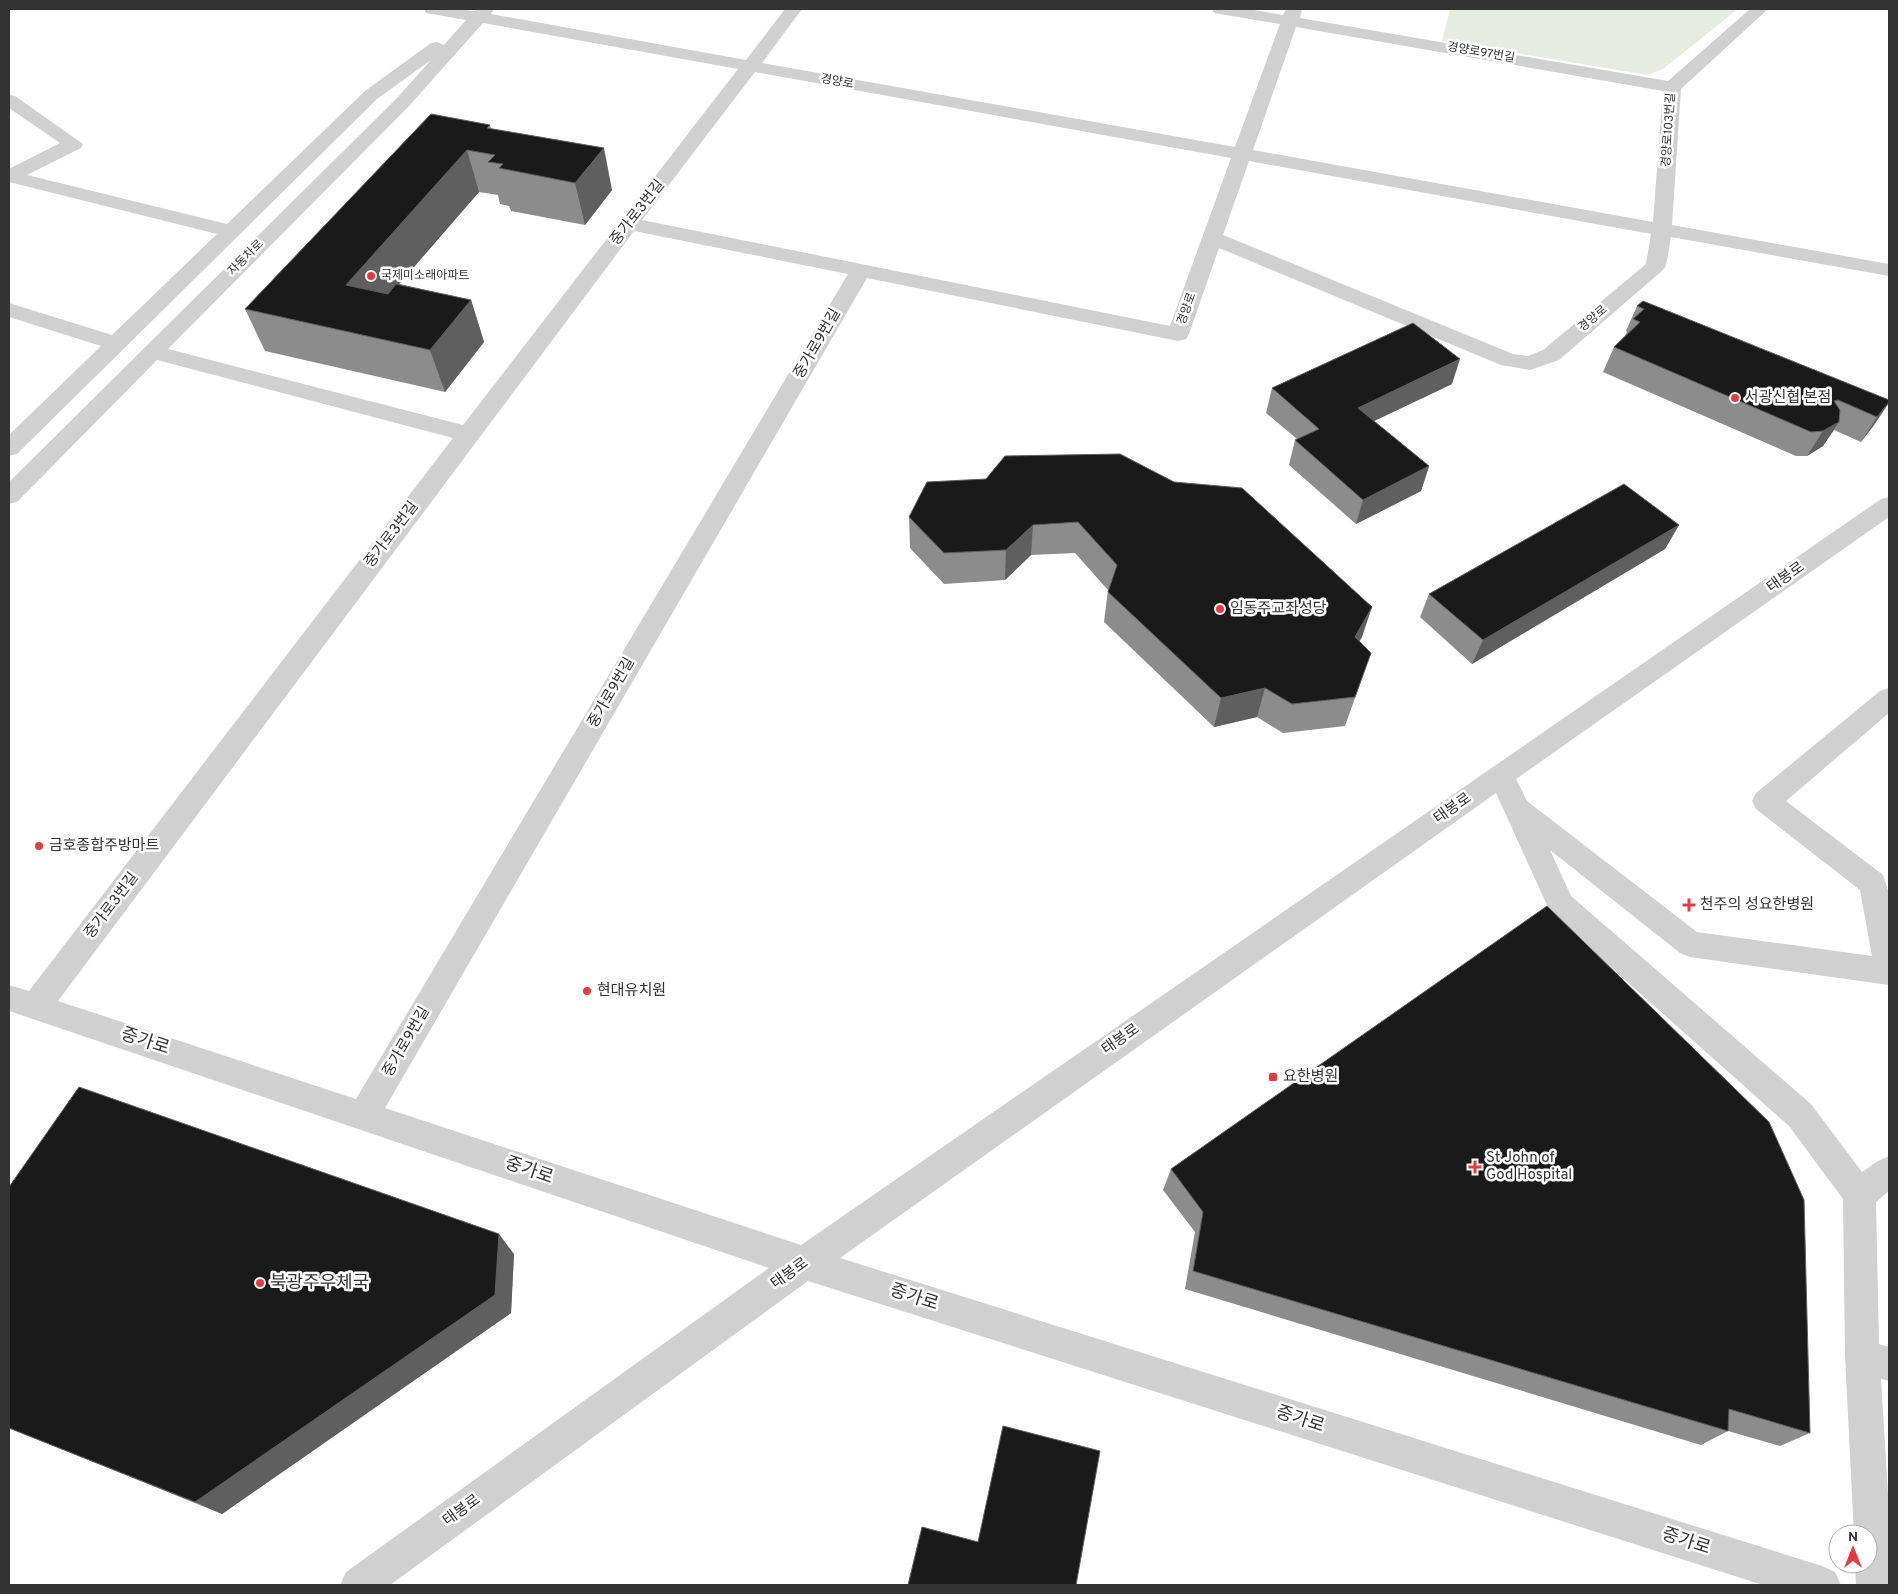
<svg xmlns="http://www.w3.org/2000/svg" width="1898" height="1594" viewBox="0 0 1898 1594" font-family="Overpass,'Noto Sans KR',sans-serif">
  <style>
    .green { fill: #e6ecdf }
    .lines { fill: none; stroke-linecap: round; stroke-linejoin: round }
    .minor { fill: #d0d0d0; fill-rule: evenodd }
    .wall { fill: #8c8c8c }
    .shaded-wall { fill: #5f5f5f }
    .building { fill: #1a1a1a; stroke: #5f5f5f }
    .poi-dot { fill: #e63946; stroke: #fff; stroke-width: 2 }
    .labels { text-anchor: middle; dominant-baseline: central; stroke-width: 5; stroke-linejoin: round; paint-order: stroke }
    .far-street-label { font-size: 12px; fill: #333; stroke: #fff }
    .far-poi-label { font-size: 12px; fill: #333; stroke: #fff; text-anchor: start }
    .street-label { font-size: 15px; fill: #333; stroke: #fff }
    .poi-label { font-size: 15px; fill: #333; stroke: #fff; text-anchor: start }
    .near-street-label { font-size: 18px; fill: #333; stroke: #fff }
    .near-poi-label { font-size: 18px; fill: #333; stroke: #fff; text-anchor: start }
  </style>
  <rect width="100%" height="100%" fill="#fff"/>
  <polygon class="green" points="1450,9 1738,9 1663,69 1648,75 1442,41"/>
  <g class="lines">
    <path class="minor" d="M 424,9 L 459,9 L 474,11 L 477,9 L 494,9 L 491,14 L 746,60 L 785,9 L 802,9 L 762,63 L 1235,147 L 1280,24 L 1214,13 L 1212,9 L 1248,9 L 1283,15 L 1286,9 L 1302,9 L 1300,18 L 1668,81 L 1750,9 L 1768,9 L 1681,89 L 1672,225 L 1889,264 L 1889,276 L 1671,237 L 1666,266 L 1663,270 L 1559,360 L 1530,370 L 1501,365 L 1219,248 L 1189,334 L 1186,339 L 1178,341 L 867,278 L 385,1108 L 801,1245 L 1881,499 L 1889,497 L 1889,517 L 1516,779 L 1527,801 L 1697,932 L 1872,956 L 1860,890 L 1756,809 L 1752,801 L 1756,793 L 1880,691 L 1889,688 L 1889,713 L 1786,801 L 1883,875 L 1889,894 L 1889,985 L 1690,957 L 1680,953 L 1550,850 L 1571,896 L 1811,1104 L 1862,1172 L 1878,1161 L 1889,1156 L 1889,1191 L 1876,1202 L 1879,1344 L 1889,1347 L 1889,1381 L 1881,1379 L 1889,1511 L 1889,1585 L 1856,1585 L 1855,1564 L 1868,1564 L 1868,1534 L 1854,1534 L 1845,1356 L 1843,1199 L 1789,1126 L 1551,914 L 1496,793 L 840,1258 L 1822,1566 L 1835,1572 L 1841,1585 L 1763,1585 L 808,1281 L 390,1585 L 340,1585 L 346,1572 L 769,1268 L 9,1011 L 9,985 L 29,991 L 453,438 L 157,360 L 17,502 L 9,504 L 9,482 L 397,98 L 431,60 L 377,99 L 17,454 L 9,456 L 9,435 L 101,346 L 9,317 L 9,303 L 112,335 L 217,234 L 9,182 L 9,169 L 60,143 L 9,108 L 9,95 L 15,96 L 83,144 L 81,148 L 27,175 L 227,224 L 365,91 L 431,43 L 437,42 L 444,45 L 466,20 L 426,13 ZM 483,23 L 738,69 L 463,425 L 168,349 L 409,106 ZM 1296,27 L 1663,91 L 1653,222 L 1253,150 ZM 755,72 L 1231,158 L 1170,326 L 642,220 ZM 1249,161 L 1651,234 L 1646,264 L 1543,350 L 1528,356 L 1513,354 L 1223,235 ZM 634,231 L 848,274 L 356,1099 L 58,1001 Z"/>
  </g>
  <g class="wall">
    <polygon points="490,125 491,129 612,190 585,225 511,211 509,206 500,204 498,195 479,192 399,284 471,300 484,342 445,392 265,351 245,309"/>
    <polygon points="1637,306 1889,403 1874,425 1861,442 1834,430 1823,446 1807,456 1796,456 1603,372 1614,347 1625,336 1627,332 1626,331"/>
    <polygon points="1452,384 1374,421 1429,466 1421,491 1356,524 1289,465 1295,440 1297,439 1266,413 1272,388"/>
    <polygon points="986,479 1362,637 1359,641 1371,653 1345,726 1283,733 1257,717 1214,727 1104,622 1108,590 1075,553 1031,555 1005,580 944,584 910,548 909,517"/>
    <polygon points="1679,525 1665,549 1472,664 1420,617 1429,594"/>
    <polygon points="1171,1169 1810,1433 1780,1446 1728,1431 1701,1445 1185,1289 1195,1232 1163,1190"/>
    <polygon points="9,1187 514,1254 511,1313 222,1514 9,1428"/>
  </g>
  <g class="shaded-wall">
    <polygon points="604,148 612,190 585,225 575,183"/>
    <polygon points="467,150 479,192 362,327 346,285"/>
    <polygon points="471,300 484,342 445,392 430,350"/>
    <polygon points="1460,359 1452,384 1351,432 1358,408"/>
    <polygon points="1889,402 1874,425 1861,442 1877,417"/>
    <polygon points="1839,422 1823,446 1807,456 1823,431"/>
    <polygon points="1429,466 1421,491 1356,524 1363,500"/>
    <polygon points="1033,525 1031,555 1005,580 1006,550"/>
    <polygon points="1679,525 1665,549 1472,664 1483,640"/>
    <polygon points="1372,607 1362,637 1345,667 1355,637"/>
    <polygon points="1265,688 1257,717 1214,727 1221,698"/>
    <polygon points="499,1234 514,1254 511,1313 222,1514 195,1502"/>
  </g>
  <g class="building">
    <polygon points="431,114 490,125 487,128 604,148 575,183 499,168 503,164 488,162 495,155 467,150 346,285 388,294 396,284 471,300 430,350 245,309"/>
    <polygon points="1643,301 1889,400 1889,402 1877,417 1838,400 1834,401 1840,410 1839,422 1823,431 1811,432 1614,347 1640,322 1633,319 1644,309 1637,306"/>
    <polygon points="1413,323 1460,359 1358,408 1429,466 1363,500 1295,440 1319,429 1272,388"/>
    <polygon points="1120,454 1174,482 1242,488 1372,607 1355,637 1371,653 1355,697 1292,704 1265,688 1221,698 1108,592 1117,565 1078,522 1033,525 1006,550 944,553 909,517 927,482 986,479 1005,456"/>
    <polygon points="1624,484 1679,525 1483,640 1429,594"/>
    <polygon points="1547,906 1769,1122 1804,1200 1810,1433 1729,1409 1728,1431 1193,1271 1203,1212 1171,1169"/>
    <polygon points="79,1087 499,1234 495,1295 195,1502 9,1428 9,1187"/>
    <polygon points="1003,1426 1100,1451 1076,1585 908,1585 922,1527 978,1542"/>
  </g>
  <g class="poi-dot">
    <circle cx="371" cy="276" r="5"/>
    <circle cx="1735" cy="398" r="5"/>
    <circle cx="1220" cy="609" r="5"/>
    <circle cx="39" cy="846" r="5"/>
    <path d="M1686.5 897.5h5v5h5v5h-5v5h-5v-5h-5v-5h5z"/>
    <circle cx="587" cy="991" r="5"/>
    <rect x="1268" y="1072" width="10" height="10" rx="2.5"/>
    <path d="M1472.5 1159.5h5v5h5v5h-5v5h-5v-5h-5v-5h5z"/>
    <circle cx="260" cy="1283" r="5"/>
  </g>
  <g class="labels">
    <g class="far-street-label">
      <text transform="translate(1481 53) rotate(10)">경양로97번길</text>
      <text transform="translate(837 82) rotate(10)">경양로</text>
      <text transform="translate(1669 130) rotate(-86)">경양로103번길</text>
      <text transform="translate(246 258) rotate(-45)">자동차로</text>
      <text transform="translate(1187 309) rotate(-70)">경양로</text>
      <text transform="translate(1593 319) rotate(-40)">경양로</text>
    </g>
    <g class="far-poi-label">
      <text x="381" y="276">국제미소래아파트</text>
    </g>
    <g class="street-label">
      <text transform="translate(638 213) rotate(-52)">중가로3번길</text>
      <text transform="translate(818 344) rotate(-60)">중가로9번길</text>
      <text transform="translate(392 535) rotate(-53)">중가로3번길</text>
      <text transform="translate(1786 578) rotate(-35)">태봉로</text>
      <text transform="translate(612 693) rotate(-60)">중가로9번길</text>
      <text transform="translate(1453 809) rotate(-35)">태봉로</text>
      <text transform="translate(112 906) rotate(-53)">중가로3번길</text>
      <text transform="translate(1121 1040) rotate(-35)">태봉로</text>
      <text transform="translate(407 1042) rotate(-60)">중가로9번길</text>
      <text transform="translate(790 1274) rotate(-36)">태봉로</text>
      <text transform="translate(462 1511) rotate(-36)">태봉로</text>
    </g>
    <g class="poi-label">
      <text x="1745" y="398">서광신협 본점</text>
      <text x="1230" y="609">임동주교좌성당</text>
      <text x="49" y="846">금호종합주방마트</text>
      <text x="1700" y="905">천주의 성요한병원</text>
      <text x="597" y="991">현대유치원</text>
      <text x="1283" y="1077">요한병원</text>
      <text x="1486" y="1158">St John of<tspan x="1486" dy="17">God Hospital</tspan></text>
    </g>
    <g class="near-street-label">
      <text transform="translate(145 1042) rotate(18)">중가로</text>
      <text transform="translate(529 1171) rotate(19)">중가로</text>
      <text transform="translate(914 1298) rotate(18)">중가로</text>
      <text transform="translate(1300 1420) rotate(18)">중가로</text>
      <text transform="translate(1686 1542) rotate(18)">중가로</text>
    </g>
    <g class="near-poi-label">
      <text x="270" y="1283">북광주우체국</text>
    </g>
  </g>
  <rect width="1898" height="1594" fill="none" stroke="#333333" stroke-width="20"/>
  <g transform="translate(1853 1549)"><circle r="24" fill="#ffffff" stroke="#adadad"/>
  <path d="M0-4L9 19L0 12L-9 19Z" fill="#e63946"/>
  <text y="-8" font-size="14" font-weight="bold" text-anchor="middle" fill="#333333">N</text>
  </g>
</svg>
